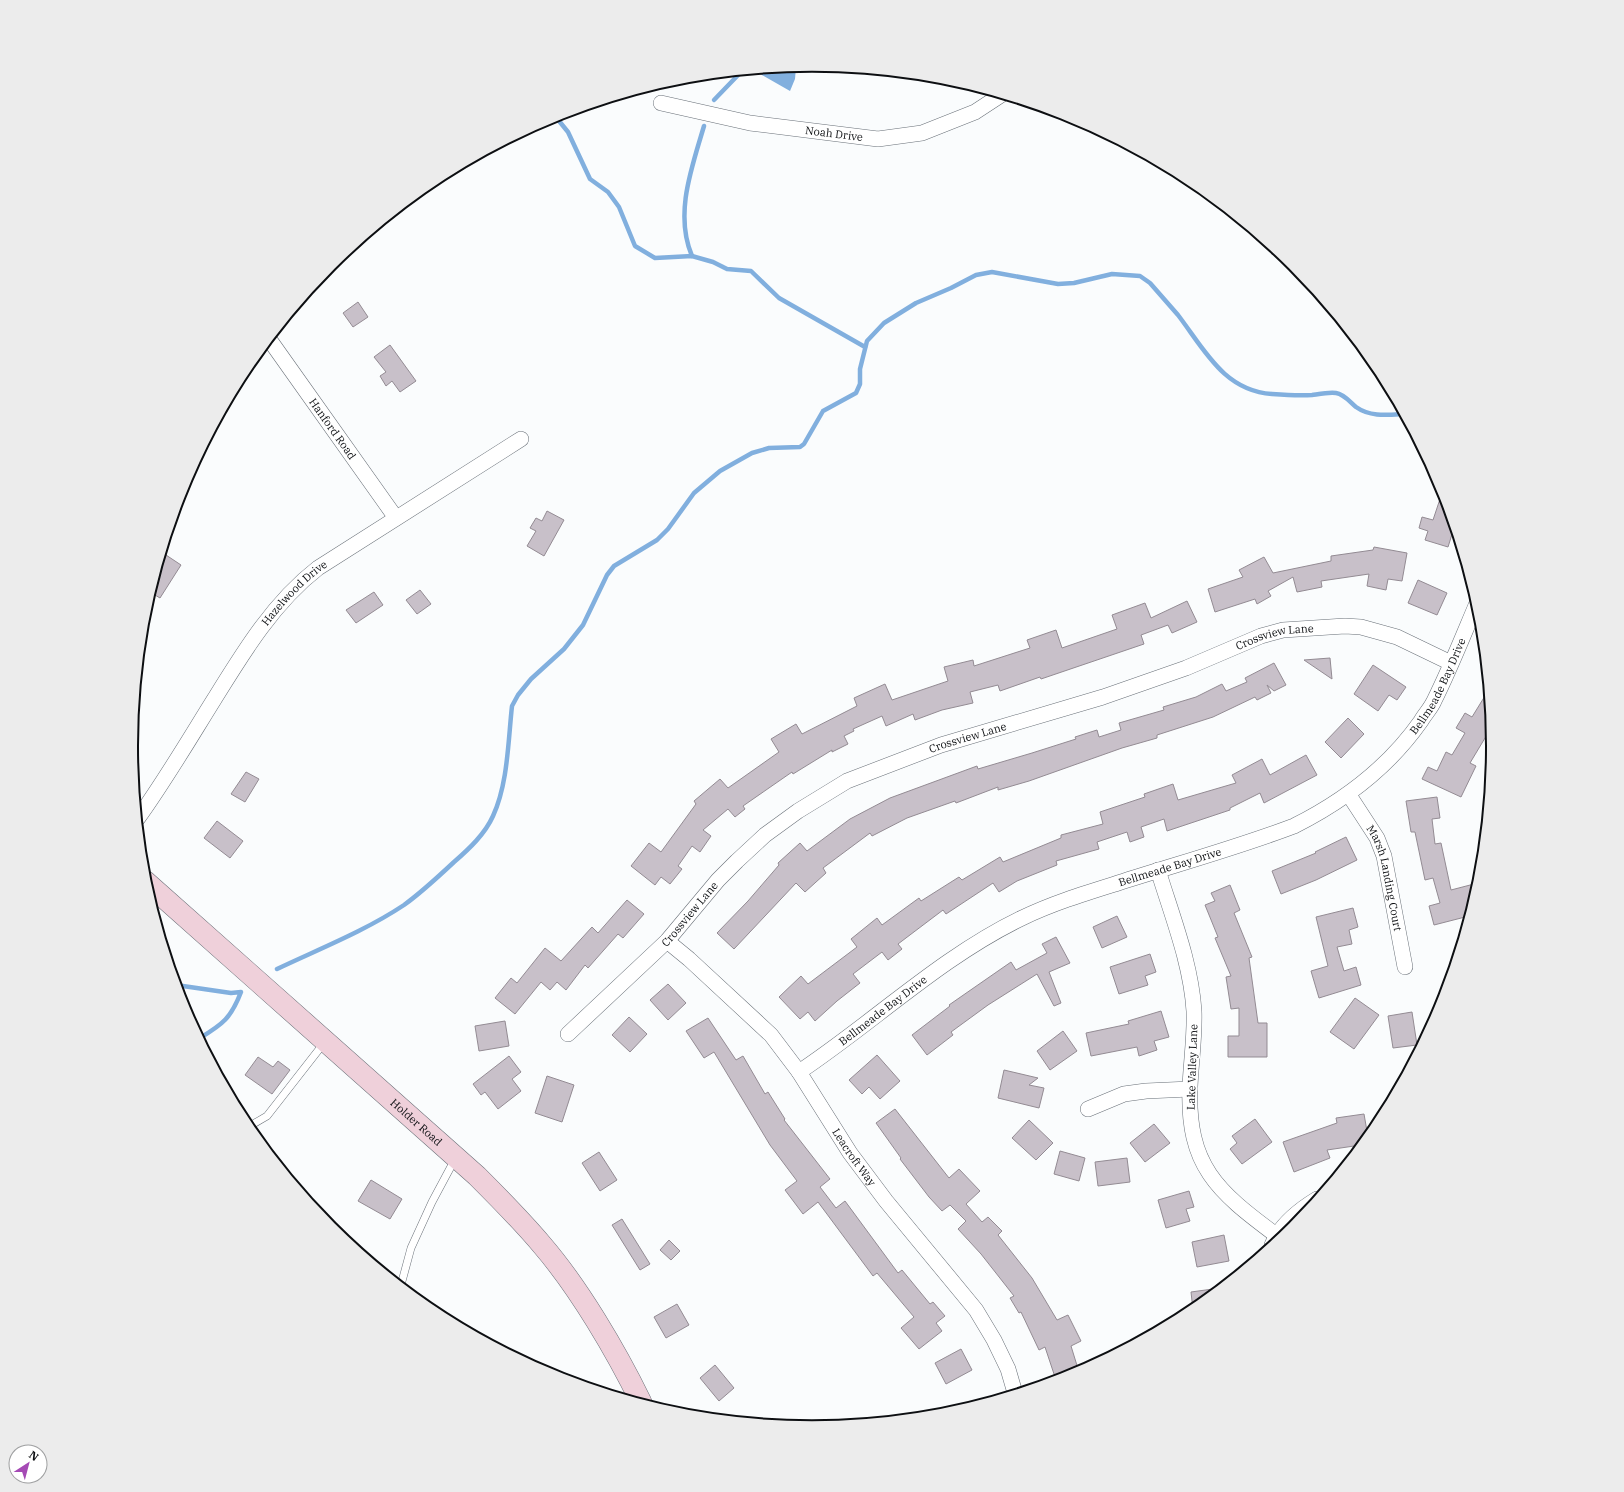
<svg xmlns="http://www.w3.org/2000/svg" width="1624" height="1492" viewBox="0 0 1624 1492" font-family="'IBM Plex Serif',serif">
  <style>
    .water { fill: #81afde }
    .lines { fill: none; stroke-linecap: round; stroke-linejoin: round }
    .stream { stroke: #81afde; stroke-width: 4.5 }
    .building { fill: #c8c0c9; stroke: #938b93 }
    .lane-casing { stroke: #697078; stroke-width: 8 }
    .street-casing { stroke: #697078; stroke-width: 16 }
    .secondary-casing { stroke: #697078; stroke-width: 22 }
    .lane { stroke: #fff; stroke-width: 7 }
    .street { stroke: #fff; stroke-width: 15 }
    .secondary { stroke: #efd0da; stroke-width: 21 }
    .labels { text-anchor: middle; dominant-baseline: central; stroke-width: 3; stroke-linejoin: round; paint-order: stroke }
    .street-label { font-size: 11px; fill: #0d0f12; stroke: #fff }
    .rim { fill: none; stroke: #0d0f12; stroke-width: 2 }
  </style>
  <rect width="100%" height="100%" fill="#fafcfd"/>
  <polygon class="water" points="796,67 795,79 790,91 755,71"/>
  <g class="lines">
    <g class="stream">
      <polyline points="714,100 741,72"/>
      <polyline points="555,116 568,132 590,179 608,192 619,207 635,246 655,258 692,256 713,262 727,269 751,271 779,298 865,347"/>
      <path d="M 692,256 C 674,214 692,167 704,126"/>
      <path d="M 277,969 C 319,949 365,931 404,905 C 422,892 438,877 454,862 C 469,849 485,834 493,816 C 508,783 508,742 512,706 L 518,695 L 531,679 L 564,649 L 583,625 L 607,575 L 614,566 L 657,540 L 668,529 L 694,493 L 720,471 L 752,453 L 769,448 L 800,447 L 804,444 L 823,411 L 856,393 L 860,384 L 860,369 L 867,341 L 884,323 L 916,303 L 951,288 L 976,275 L 992,272 L 1058,284 L 1074,283 L 1112,274 L 1140,276 L 1150,283 L 1178,315 C 1204,349 1224,391 1272,394 C 1285,395 1299,396 1312,395 C 1319,394 1329,392 1336,393 C 1344,394 1350,402 1356,407 C 1370,417 1387,415 1403,414"/>
      <path d="M 176,985 L 231,993 L 241,992 C 231,1018 223,1024 200,1038"/>
    </g>
  </g>
  <g class="building">
    <polygon points="358,302 368,317 353,327 343,313"/>
    <polygon points="390,345 416,381 400,392 392,381 386,386 380,376 386,372 374,357"/>
    <polygon points="1443,490 1454,528 1448,547 1425,540 1428,531 1419,528 1422,517 1433,520"/>
    <polygon points="547,511 564,520 544,556 527,546 536,531 530,528 536,518 542,521"/>
    <polygon points="1374,547 1407,553 1402,581 1388,579 1386,590 1367,586 1369,574 1321,581 1322,587 1297,592 1293,577 1268,591 1271,596 1257,604 1255,599 1215,612 1208,589 1243,577 1239,570 1264,557 1273,573 1331,561 1331,556 1373,550"/>
    <polygon points="166,555 181,565 160,598 150,592 158,567"/>
    <polygon points="1418,580 1447,593 1437,615 1408,603"/>
    <polygon points="420,590 431,604 417,614 406,600"/>
    <polygon points="374,592 383,605 356,623 346,610"/>
    <polygon points="1187,601 1197,622 1172,633 1168,625 1141,635 1144,644 1041,679 1040,677 1000,691 998,685 970,692 973,703 942,710 915,720 913,714 886,726 882,716 853,729 854,731 844,736 848,744 832,752 832,750 793,774 792,772 743,806 745,809 735,817 728,809 703,830 711,836 700,852 692,846 678,866 682,869 670,884 661,877 655,885 631,866 649,843 661,852 696,804 694,801 720,779 728,788 779,752 771,739 796,724 802,734 857,706 854,698 885,684 892,700 948,681 944,667 973,660 974,666 1030,648 1027,640 1056,630 1062,648 1117,629 1112,615 1145,603 1151,618"/>
    <polygon points="1330,658 1332,679 1304,660"/>
    <polygon points="1274,663 1286,685 1274,691 1267,685 1271,693 1257,700 1255,697 1213,717 1157,735 1157,738 1122,748 1029,781 998,790 998,787 956,803 955,801 907,818 872,836 870,833 823,868 826,873 805,892 796,883 734,949 717,933 748,901 779,865 778,863 800,843 807,851 850,819 890,798 977,766 978,769 1032,753 1076,739 1075,737 1097,730 1099,737 1121,730 1119,723 1164,710 1163,707 1196,697 1222,684 1226,691 1247,682 1245,678"/>
    <polygon points="1373,665 1406,687 1397,700 1389,695 1378,711 1354,694"/>
    <polygon points="1488,691 1491,728 1470,763 1476,766 1461,797 1422,779 1428,767 1437,771 1446,752 1452,755 1465,733 1456,728 1465,713 1472,717"/>
    <polygon points="1348,718 1364,734 1341,758 1325,742"/>
    <polygon points="1306,755 1317,775 1264,803 1260,793 1230,808 1230,810 1167,831 1164,819 1141,827 1144,837 1130,842 1127,832 1097,842 1099,849 1056,861 1057,865 1017,881 999,892 993,883 946,914 943,910 898,944 902,949 888,960 882,952 853,974 860,983 837,1001 815,1021 808,1012 800,1019 779,997 801,976 808,984 857,947 851,939 877,918 882,925 919,898 921,901 959,877 962,880 1000,857 1003,862 1061,838 1061,835 1103,824 1100,812 1145,797 1144,794 1173,784 1178,800 1236,783 1232,775 1262,759 1270,775"/>
    <polygon points="246,772 259,779 245,802 231,794"/>
    <polygon points="1437,797 1440,818 1432,819 1435,844 1441,843 1451,890 1474,884 1476,891 1469,916 1434,925 1429,906 1440,903 1433,878 1425,880 1415,832 1411,832 1406,801"/>
    <polygon points="217,821 243,841 230,858 204,838"/>
    <polygon points="1346,837 1357,860 1316,880 1281,894 1272,871 1316,853 1315,852"/>
    <polygon points="1230,885 1240,910 1234,913 1252,957 1249,958 1258,1023 1267,1023 1267,1057 1228,1057 1228,1036 1239,1036 1239,1008 1231,1009 1226,977 1231,976 1215,938 1218,937 1205,905 1215,901 1211,893"/>
    <polygon points="627,900 644,914 623,938 618,934 588,968 585,965 566,990 557,982 550,990 541,982 515,1014 495,998 511,978 517,983 545,948 561,961 592,927 598,933"/>
    <polygon points="1353,908 1358,927 1349,930 1352,944 1337,947 1344,971 1356,967 1361,985 1319,998 1311,971 1328,966 1316,917"/>
    <polygon points="1117,916 1127,937 1102,948 1093,927"/>
    <polygon points="1056,937 1070,963 1049,972 1061,1003 1054,1006 1037,974 988,1005 951,1032 953,1035 927,1055 912,1035 950,1006 949,1005 1011,962 1016,970 1047,953 1042,944"/>
    <polygon points="1150,954 1156,972 1145,976 1148,985 1119,994 1110,967"/>
    <polygon points="668,984 686,1003 668,1020 650,1000"/>
    <polygon points="1355,998 1379,1015 1354,1049 1330,1032"/>
    <polygon points="1161,1011 1169,1037 1154,1041 1157,1050 1139,1056 1137,1047 1091,1056 1086,1033 1129,1024 1128,1021"/>
    <polygon points="1412,1012 1417,1045 1393,1048 1388,1016"/>
    <polygon points="629,1017 647,1034 630,1052 612,1035"/>
    <polygon points="708,1018 736,1060 743,1056 765,1094 768,1092 785,1119 784,1120 830,1179 820,1187 836,1208 845,1201 898,1273 902,1270 930,1304 933,1302 945,1316 936,1323 942,1331 919,1349 901,1328 914,1317 877,1273 873,1276 818,1202 803,1214 785,1190 797,1181 770,1145 714,1052 704,1058 686,1031"/>
    <polygon points="505,1021 509,1046 479,1051 475,1026"/>
    <polygon points="1063,1031 1077,1051 1050,1070 1037,1051"/>
    <polygon points="877,1055 900,1081 880,1099 869,1087 862,1094 849,1080"/>
    <polygon points="509,1056 521,1072 512,1079 521,1091 498,1109 485,1092 481,1095 473,1084"/>
    <polygon points="258,1057 273,1067 278,1061 290,1070 272,1094 245,1075"/>
    <polygon points="1004,1070 1038,1078 1029,1085 1044,1088 1039,1108 998,1098"/>
    <polygon points="547,1076 574,1085 562,1122 535,1113"/>
    <polygon points="895,1109 949,1178 959,1169 980,1191 966,1204 982,1222 988,1217 1002,1231 998,1235 1032,1278 1057,1320 1068,1315 1081,1341 1071,1346 1079,1372 1056,1380 1045,1347 1039,1350 1021,1312 1019,1313 1010,1298 1014,1296 981,1254 958,1229 966,1221 950,1205 942,1211 929,1197 900,1159 901,1158 876,1123"/>
    <polygon points="1364,1114 1368,1137 1361,1145 1327,1150 1330,1158 1294,1172 1283,1142 1337,1123 1336,1118"/>
    <polygon points="1255,1119 1272,1142 1242,1164 1230,1149 1237,1143 1232,1136"/>
    <polygon points="1029,1120 1053,1143 1036,1160 1012,1138"/>
    <polygon points="1154,1124 1170,1143 1145,1162 1130,1143"/>
    <polygon points="1060,1151 1085,1158 1079,1181 1054,1174"/>
    <polygon points="599,1152 617,1180 600,1191 582,1163"/>
    <polygon points="1127,1158 1130,1182 1098,1186 1095,1162"/>
    <polygon points="371,1180 402,1199 390,1219 358,1201"/>
    <polygon points="1189,1191 1194,1207 1186,1209 1190,1221 1166,1228 1158,1200"/>
    <polygon points="622,1219 650,1264 640,1270 612,1225"/>
    <polygon points="1224,1235 1229,1261 1197,1267 1192,1242"/>
    <polygon points="669,1240 680,1251 671,1260 660,1250"/>
    <polygon points="1220,1288 1203,1302 1193,1310 1191,1292"/>
    <polygon points="677,1304 689,1325 666,1338 654,1317"/>
    <polygon points="961,1349 972,1370 946,1384 935,1363"/>
    <polygon points="715,1365 734,1388 719,1401 700,1378"/>
  </g>
  <g class="lines">
    <g class="lane-casing">
      <g id="lane">
        <polyline points="248,1127 267,1116 324,1043"/>
        <polyline points="401,1285 411,1248 432,1202 455,1159"/>
      </g>
    </g>
    <g class="street-casing">
      <g id="street">
        <path id="s1" d="M 661,103 L 750,123 L 878,139 L 922,133 L 975,112 L 1001,95"/>
        <path id="s2" d="M 269,339 L 396,518"/>
        <path id="s3" d="M 1349,795 L 1377,838 L 1384,856 L 1405,967"/>
        <path id="s4" d="M 138,818 C 166,779 190,738 215,698 C 244,651 274,602 318,568 L 521,439"/>
        <path d="M 1158,870 C 1172,916 1191,963 1194,1011 C 1195,1036 1191,1062 1190,1087 C 1187,1166 1217,1191 1276,1235"/>
        <path id="s5" d="M 667,941 L 689,959 L 771,1035 L 799,1072 L 850,1153 L 886,1201 L 976,1310 L 994,1340 L 1008,1369 L 1015,1393"/>
        <path id="s6" d="M 568,1034 L 667,941 L 718,880 L 737,861 L 765,835 L 798,811 L 847,781 L 941,745 L 1103,697 L 1186,668 L 1261,636 L 1283,630 L 1345,626 L 1361,627 L 1397,637 L 1451,663"/>
        <path id="s7" d="M 799,1072 C 874,1022 941,957 1022,918 C 1053,903 1086,893 1118,883 C 1177,864 1236,848 1294,826 C 1344,801 1388,768 1421,721 C 1425,714 1431,708 1434,701 C 1450,669 1463,636 1477,603"/>
        <polyline points="1088,1109 1124,1094 1146,1091 1190,1089"/>
        <path d="M 1272,1245 C 1280,1225 1299,1210 1317,1199"/>
      </g>
    </g>
    <g class="secondary-casing">
      <g id="secondary">
        <path id="s8" d="M 145,881 L 477,1176 C 499,1198 521,1220 542,1245 C 579,1288 616,1351 641,1402"/>
      </g>
    </g>
    <use href="#lane" class="lane"/>
    <use href="#street" class="street"/>
    <use href="#secondary" class="secondary"/>
  </g>
  <g class="labels">
    <g class="street-label">
      <text stroke="none"><textPath href="#s1" startOffset="176">Noah Drive</textPath></text>
      <text stroke="none"><textPath href="#s2" startOffset="110">Hanford Road</textPath></text>
      <text stroke="none"><textPath href="#s4" startOffset="275">Hazelwood Drive</textPath></text>
      <text stroke="none"><textPath href="#s6" startOffset="831">Crossview Lane</textPath></text>
      <text stroke="none"><textPath href="#s7" startOffset="764">Bellmeade Bay Drive</textPath></text>
      <text stroke="none"><textPath href="#s6" startOffset="507">Crossview Lane</textPath></text>
      <text stroke="none"><textPath href="#s7" startOffset="428">Bellmeade Bay Drive</textPath></text>
      <text stroke="none"><textPath href="#s3" startOffset="92">Marsh Landing Court</textPath></text>
      <text stroke="none"><textPath href="#s6" startOffset="171">Crossview Lane</textPath></text>
      <text stroke="none"><textPath href="#s7" startOffset="104">Bellmeade Bay Drive</textPath></text>
      <text transform="translate(1192 1067) rotate(-88)">Lake Valley Lane</text>
      <text stroke="none"><textPath href="#s8" startOffset="363">Holder Road</textPath></text>
      <text stroke="none"><textPath href="#s5" startOffset="288">Leacroft Way</textPath></text>
    </g>
  </g>
  <path d="M0 0H1624V1492H0ZM138 746a674 674 0 1 1 1348 0a674 674 0 1 1-1348 0Z" fill="#ececec" fill-rule="evenodd"/>
  <path class="rim" d="M138 746a674 674 0 1 1 1348 0a674 674 0 1 1-1348 0Z"/>
  <g transform="translate(28 1464) rotate(36)"><circle r="19" fill="#ffffff" stroke="#9e9fa0"/>
  <path d="M0-3L7 15L0 10L-7 15Z" fill="#a54ab5"/>
  <text y="-6" font-size="11" font-weight="bold" text-anchor="middle" fill="#0d0f12">N</text>
  </g>
</svg>
